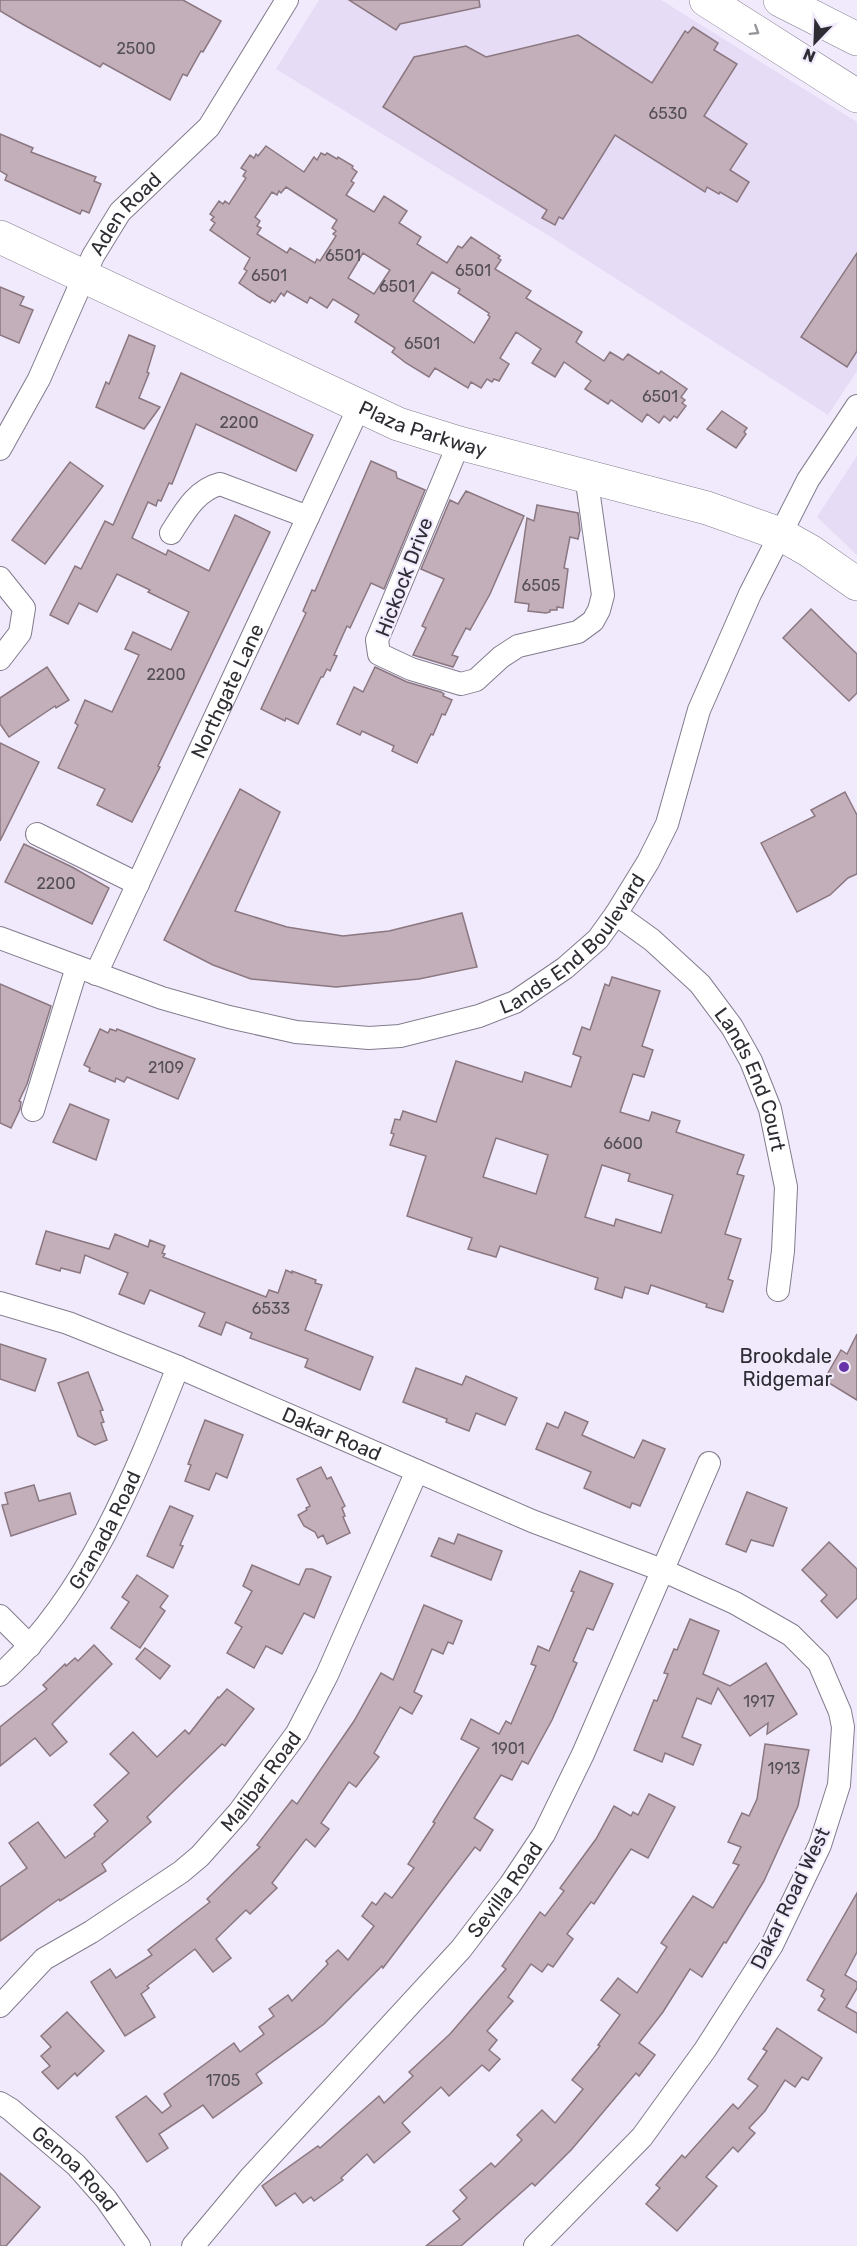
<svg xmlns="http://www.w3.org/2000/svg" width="857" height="2246" viewBox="0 0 857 2246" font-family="Rubik,sans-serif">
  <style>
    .built { fill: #e6dcf6 }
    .building { fill: #c3afb9; stroke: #8a7780; stroke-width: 1.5; fill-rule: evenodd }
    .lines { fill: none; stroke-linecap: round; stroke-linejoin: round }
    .street-casing { stroke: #827c8d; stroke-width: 24 }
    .secondary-casing { stroke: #827c8d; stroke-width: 34 }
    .highway-casing { stroke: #827c8d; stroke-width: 34 }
    .street { stroke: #fff; stroke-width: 22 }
    .secondary { stroke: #fff; stroke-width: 33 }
    .highway { stroke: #fff; stroke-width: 33 }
    .oneway { stroke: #97969a }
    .poi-dot { fill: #6832a9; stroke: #f1eafd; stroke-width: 2 }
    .labels { text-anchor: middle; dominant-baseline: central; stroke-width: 4.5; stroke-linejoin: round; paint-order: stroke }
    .number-label { font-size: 16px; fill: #544e55 }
    .street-label { font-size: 20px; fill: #2f2d34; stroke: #f1eafd }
    .poi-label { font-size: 20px; fill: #2f2d34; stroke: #f1eafd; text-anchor: end }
  </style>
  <rect width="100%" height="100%" fill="#f1eafd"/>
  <g class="built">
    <polygon points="319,0 661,0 857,122 857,371 828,415 551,237 276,69"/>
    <polygon points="857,456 857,555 817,517"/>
  </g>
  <g class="building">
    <polygon points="0,0 183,0 221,21 203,52 201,51 187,76 183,74 170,100 103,63 100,67 24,25 0,11"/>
    <polygon points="349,0 479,0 480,7 400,24 396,30"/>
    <polygon points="693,27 718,43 714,50 737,64 704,116 747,144 730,170 749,182 737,202 720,192 719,194 707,187 705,192 615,135 563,219 559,217 555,225 542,218 547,210 383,107 414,57 466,46 486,57 578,35 652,83 685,31 688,33"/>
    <polygon points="0,134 33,148 31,152 96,177 94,181 101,184 89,213 82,210 80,214 5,180 7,175 0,171"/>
    <path d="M 266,146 L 304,172 L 314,157 L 317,160 L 321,153 L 325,155 L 327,153 L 337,159 L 338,157 L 353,166 L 352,168 L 357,172 L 351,181 L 354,183 L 346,195 L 374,212 L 384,196 L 407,211 L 399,223 L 421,237 L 417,244 L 447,263 L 458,246 L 462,248 L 471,237 L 500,256 L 498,258 L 501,260 L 495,269 L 531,291 L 526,298 L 582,332 L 576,342 L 580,345 L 604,361 L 610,352 L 623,360 L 628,354 L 659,374 L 661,371 L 687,389 L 681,397 L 685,400 L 682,403 L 686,406 L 677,418 L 674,416 L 670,421 L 664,416 L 659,423 L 647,414 L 642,422 L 611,400 L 608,404 L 585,389 L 591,381 L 564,362 L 555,377 L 532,363 L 541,349 L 516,332 L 500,358 L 509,364 L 499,381 L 494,379 L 492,382 L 487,379 L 481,388 L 471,382 L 468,388 L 435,368 L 429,377 L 406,363 L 392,352 L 395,348 L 355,322 L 359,315 L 333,299 L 327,308 L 310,297 L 307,303 L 287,291 L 284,296 L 281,293 L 275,302 L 272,300 L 270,303 L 258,296 L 239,283 L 247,271 L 244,269 L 250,258 L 210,230 L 215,223 L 211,220 L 214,217 L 210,214 L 219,201 L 223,204 L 225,201 L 229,204 L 246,178 L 243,176 L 246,171 L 241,168 L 250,155 L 254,158 L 256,154 L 258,156 ZM 286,187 L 337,220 L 332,228 L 336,231 L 333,234 L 336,236 L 320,261 L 317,259 L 315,263 L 290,248 L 287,253 L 257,234 L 261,228 L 257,226 L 260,221 L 255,217 L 272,192 L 277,195 L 279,191 L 281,193 ZM 363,253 L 390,270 L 374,294 L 348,278 ZM 432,272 L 460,289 L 458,293 L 489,313 L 488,315 L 490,317 L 474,343 L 413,301 Z"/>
    <polygon points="857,253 857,351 847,367 801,337"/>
    <polygon points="0,287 24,297 20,305 33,310 19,343 0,335"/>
    <polygon points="129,335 155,346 147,372 149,373 139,398 160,407 144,429 96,407 106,382 109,384"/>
    <polygon points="181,373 313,435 296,471 196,424 172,484 169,483 161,501 158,500 156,506 148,502 132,538 166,555 168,550 209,571 235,515 270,532 191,697 158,766 160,767 132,822 97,805 105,789 58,768 78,725 75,723 85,700 112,712 139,655 125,649 133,632 171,650 189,612 148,592 150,590 117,574 97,612 79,603 68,624 50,615 75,566 81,569 105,521 113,525"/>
    <polygon points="722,411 747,428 744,432 746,434 736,448 707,429"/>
    <polygon points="371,461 396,472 397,478 425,490 384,589 371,583 350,628 347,626 334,655 337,656 330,671 327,669 323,677 321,677 298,724 286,718 285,721 261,709 306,613 303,611 312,590 315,591"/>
    <polygon points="70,462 103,486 45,564 12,540"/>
    <polygon points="466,491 524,516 490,594 470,630 466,628 452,655 458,657 453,667 413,655 426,628 422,626 444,579 421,569 450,500 458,504"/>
    <polygon points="537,505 578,513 580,530 578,539 570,537 564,568 568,569 563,608 557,607 557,610 550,610 550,612 546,613 528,611 529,604 515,602 527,518 534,521"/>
    <polygon points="811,609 857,654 857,693 849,701 783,638"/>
    <polygon points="47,667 69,700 56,708 55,706 9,737 0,724 0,698"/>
    <polygon points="375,667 407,682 441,692 444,694 443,696 452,700 445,715 442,714 433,735 431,734 417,763 392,751 394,746 362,731 360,735 337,724 354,687 363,692"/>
    <polygon points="0,743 39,762 0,841"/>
    <polygon points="240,789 280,812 235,911 287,927 343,936 389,931 462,913 477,967 419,979 336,987 251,979 213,965 164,940"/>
    <polygon points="845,792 857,815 857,874 848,878 830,895 797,912 761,843 815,816 811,810"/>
    <polygon points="24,844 72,867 109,888 92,924 5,882"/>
    <path d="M 612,977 L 660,991 L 642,1046 L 653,1050 L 644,1077 L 633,1074 L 620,1112 L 649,1121 L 652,1112 L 680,1121 L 676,1132 L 744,1155 L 737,1174 L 744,1176 L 725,1234 L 741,1239 L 728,1279 L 733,1281 L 723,1312 L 706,1307 L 707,1304 L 651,1285 L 648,1294 L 625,1287 L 622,1298 L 595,1289 L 598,1278 L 500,1246 L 496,1257 L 468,1249 L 472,1238 L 407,1216 L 426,1156 L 390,1145 L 394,1134 L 391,1133 L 395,1119 L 400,1120 L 403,1111 L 436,1122 L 456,1061 L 522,1082 L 525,1072 L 571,1087 L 581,1057 L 573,1054 L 582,1027 L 590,1030 L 605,984 L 609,986 ZM 496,1138 L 548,1155 L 536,1194 L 483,1177 ZM 602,1165 L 630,1174 L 628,1181 L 673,1195 L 661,1233 L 616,1219 L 614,1226 L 585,1217 Z"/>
    <polygon points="0,984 51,1006 27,1084 19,1101 21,1102 20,1109 11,1128 0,1123"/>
    <polygon points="100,1029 108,1033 110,1029 116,1031 117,1029 195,1059 178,1099 127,1077 124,1082 116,1078 115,1082 89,1071 90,1068 84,1065"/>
    <polygon points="70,1104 109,1120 96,1160 53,1142"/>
    <polygon points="46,1231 109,1249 115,1234 148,1247 150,1240 165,1246 162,1253 165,1254 163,1257 266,1297 269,1290 278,1293 286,1270 292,1273 292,1271 316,1280 315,1283 322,1285 305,1330 373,1357 360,1390 305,1367 308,1359 250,1338 252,1333 226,1322 221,1335 199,1326 205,1313 150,1290 144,1304 119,1294 128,1273 85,1255 80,1273 61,1268 60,1271 36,1264"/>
    <polygon points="857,1334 857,1400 824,1380 841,1350 847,1354"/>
    <polygon points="0,1344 46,1359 35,1391 0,1379"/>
    <polygon points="416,1368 462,1385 466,1376 517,1398 505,1425 476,1413 469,1431 446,1422 447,1419 403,1402"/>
    <polygon points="88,1372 103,1410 100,1411 104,1422 101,1423 107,1440 95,1445 78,1436 58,1383"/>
    <polygon points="565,1412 588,1422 582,1435 634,1458 643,1440 665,1449 640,1506 632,1503 630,1508 584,1488 591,1472 536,1449 547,1423 558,1428"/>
    <polygon points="205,1420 243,1435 227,1478 216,1473 209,1490 185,1481 191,1465 188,1464"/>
    <polygon points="321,1467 327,1479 331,1477 345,1506 342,1508 345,1516 343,1517 350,1533 327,1544 323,1535 318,1538 315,1532 304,1526 298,1515 307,1510 306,1508 310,1506 297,1479"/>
    <polygon points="34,1485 39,1501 70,1493 76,1514 11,1536 2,1505 8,1504 5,1493"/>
    <polygon points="747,1492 787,1508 773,1546 751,1540 746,1552 726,1544"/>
    <polygon points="170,1506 193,1516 180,1545 183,1546 173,1568 147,1556"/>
    <polygon points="458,1534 502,1551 491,1580 431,1556 439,1538 454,1544"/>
    <polygon points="829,1542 857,1569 857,1598 837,1618 821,1601 827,1595 802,1570"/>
    <polygon points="252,1565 299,1585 306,1569 312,1569 331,1577 314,1618 304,1613 282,1654 266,1646 254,1668 227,1653 242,1627 235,1623 252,1591 243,1586"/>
    <polygon points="580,1571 613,1584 593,1630 587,1628 573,1661 577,1663 552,1720 528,1764 522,1761 512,1780 501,1775 474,1818 493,1830 480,1851 475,1847 383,1968 382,1966 324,2024 256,2074 262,2083 213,2118 203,2105 159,2134 168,2148 147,2162 116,2117 146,2096 162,2113 171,2106 164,2094 234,2043 240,2052 264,2034 259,2027 274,2016 269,2009 288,1995 292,2001 328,1964 326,1961 338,1950 348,1960 374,1926 362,1916 372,1902 376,1905 385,1893 392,1898 414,1868 408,1864 435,1823 433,1822 479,1748 461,1739 471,1719 499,1734 506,1721 511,1724 536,1666 531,1664 538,1646 549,1651 574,1592 571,1591"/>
    <polygon points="137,1575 168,1596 160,1607 165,1611 140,1648 111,1628 129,1602 122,1597"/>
    <polygon points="424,1605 462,1621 453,1644 448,1642 443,1654 432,1649 414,1692 422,1696 412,1714 400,1707 374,1753 379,1757 356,1787 349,1782 321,1823 329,1829 315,1847 306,1839 272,1883 277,1888 250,1914 246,1910 216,1939 231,1958 213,1972 195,1949 147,1986 149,1988 141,1994 155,2017 125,2036 91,1982 110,1969 116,1978 152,1955 148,1950 210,1902 207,1899 260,1847 257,1845 292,1800 297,1804 354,1721 381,1673 393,1680"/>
    <polygon points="690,1619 719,1631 703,1674 730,1686 766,1663 797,1714 767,1734 768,1723 750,1736 718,1688 711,1704 697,1698 682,1737 701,1745 693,1765 665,1753 662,1762 634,1750 654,1700 657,1701 668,1674 664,1673 674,1649 677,1650"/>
    <polygon points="94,1645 112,1664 52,1724 67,1742 50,1756 35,1738 0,1766 0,1727 47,1689 43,1685 65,1664 66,1666 75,1658 78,1661"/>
    <polygon points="145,1648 170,1666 160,1679 136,1659"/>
    <polygon points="227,1689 254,1709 225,1746 222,1744 147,1817 151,1822 102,1864 106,1871 60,1901 59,1899 0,1941 0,1887 27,1868 9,1843 38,1822 65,1858 95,1836 94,1834 108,1821 94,1805 129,1773 110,1754 133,1732 157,1757 185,1730 189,1734 218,1697 219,1698"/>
    <polygon points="765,1744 809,1750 798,1806 764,1881 726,1943 724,1942 702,1977 690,1969 663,2012 639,2043 655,2055 639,2076 636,2073 572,2149 535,2186 532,2183 461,2246 426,2246 460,2219 453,2211 467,2198 460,2190 491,2163 495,2167 522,2140 517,2135 542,2110 555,2123 583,2089 572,2080 600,2046 598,2045 620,2015 601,2000 618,1978 637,1993 667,1947 661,1943 693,1896 713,1908 739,1865 733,1863 741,1847 728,1842 742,1813 749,1816 757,1799"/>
    <polygon points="649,1794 675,1807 648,1858 631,1849 594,1904 591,1902 567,1934 573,1939 553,1967 548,1964 542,1972 531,1964 508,1997 513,2001 487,2031 497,2040 489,2050 500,2059 489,2071 482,2065 449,2096 441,2087 402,2123 410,2132 374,2163 367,2154 341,2178 343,2180 314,2201 311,2197 303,2203 295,2193 276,2206 262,2186 318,2146 320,2148 379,2096 384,2103 413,2076 409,2072 450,2034 506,1969 502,1966 540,1912 545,1916 564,1891 560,1888 596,1839 614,1806 631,1816 633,1812 638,1815"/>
    <polygon points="857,1893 857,1952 845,1975 857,1982 857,1988 846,2007 857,2013 857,2033 818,2010 825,1999 821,1996 824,1990 807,1980"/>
    <polygon points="67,2012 104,2051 77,2076 75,2073 58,2089 42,2072 50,2066 41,2056 51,2047 41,2036"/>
    <polygon points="777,2028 822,2058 808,2080 802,2077 795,2087 785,2080 765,2111 749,2128 755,2133 738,2152 733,2147 706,2177 717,2186 677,2231 646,2204 660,2188 656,2185 682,2155 685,2158 733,2104 738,2109 758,2086 748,2079 767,2051 763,2049"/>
    <polygon points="0,2173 40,2207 6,2246 0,2246"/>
  </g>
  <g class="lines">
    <g class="street-casing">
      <g id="street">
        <polyline points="459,443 377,640 379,654 411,669 461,684 476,680 501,657 518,646 578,632 593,621 599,610 603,595 586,475"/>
        <path id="s1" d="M 0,449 L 39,379 L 93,256 L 120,212 L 209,127 L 287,0"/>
        <path d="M 171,533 C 184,513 196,490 220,484 L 308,517"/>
        <polyline points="0,578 24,608 20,633 0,659"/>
        <polyline points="37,834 138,884"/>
        <path id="s2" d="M 616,914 L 652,940 L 700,984 L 732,1027 L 751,1061 L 770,1109 L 786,1187 L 783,1251 L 778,1290"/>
        <path id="s3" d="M 0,938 L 162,998 L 229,1017 L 296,1032 L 369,1038 L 400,1036 L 479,1016 L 515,1002 L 565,968 L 598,939 L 616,914 L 648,862 L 667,824 L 699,710 L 750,594 L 808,480 L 857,406"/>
        <path id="s4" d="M 96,974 L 359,407"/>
        <polyline points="33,1110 77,967"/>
        <path id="s5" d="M 0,1303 L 68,1323 L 178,1367 L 532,1521 L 662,1570 L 735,1603 L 791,1635 L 819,1663 L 840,1712 L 843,1727 L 839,1785 L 820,1845 L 772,1945 L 705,2050 L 642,2137 L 535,2246"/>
        <polyline points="0,1616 30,1646"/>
        <path id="s6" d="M 0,1675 C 87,1598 136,1473 178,1367"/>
        <path id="s7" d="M 0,2006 L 44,1959 L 91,1932 L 181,1872 L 200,1856 L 239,1812 L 297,1733 L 327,1675 L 417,1471"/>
        <path id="s8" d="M 0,2103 L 10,2109 L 76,2165 L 106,2199 L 139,2246"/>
        <path id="s9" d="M 193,2246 L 249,2179 L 461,1949 L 510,1885 L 544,1834 L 583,1754 L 709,1463"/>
      </g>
    </g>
    <g class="secondary-casing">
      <g id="secondary">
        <polyline points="706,0 857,96"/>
        <path id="s10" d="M 0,237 L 398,424 L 459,443 L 707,508 L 780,534 L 810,551 L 857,584"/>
      </g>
    </g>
    <g class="highway-casing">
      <polyline id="highway" points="780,0 857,39"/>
    </g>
    <use href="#street" class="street"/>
    <use href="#secondary" class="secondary"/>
    <use href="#highway" class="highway"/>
  </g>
  <defs><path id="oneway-chevron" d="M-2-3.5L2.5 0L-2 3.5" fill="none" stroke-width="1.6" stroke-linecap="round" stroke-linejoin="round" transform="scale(1.5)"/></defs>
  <use class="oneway" href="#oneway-chevron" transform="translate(755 31) rotate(32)"/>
  <circle class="poi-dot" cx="844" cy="1367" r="6"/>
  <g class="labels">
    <g class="number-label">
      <text x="136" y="48">2500</text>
      <text x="668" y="113">6530</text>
      <text x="343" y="255">6501</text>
      <text x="473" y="270">6501</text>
      <text x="269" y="275">6501</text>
      <text x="397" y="286">6501</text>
      <text x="422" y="343">6501</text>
      <text x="660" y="396">6501</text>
      <text x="239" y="422">2200</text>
      <text x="541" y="585">6505</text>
      <text x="166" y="674">2200</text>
      <text x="56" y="883">2200</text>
      <text x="166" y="1067">2109</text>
      <text x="623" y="1143">6600</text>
      <text x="271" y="1308">6533</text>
      <text x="759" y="1701">1917</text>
      <text x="508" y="1748">1901</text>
      <text x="784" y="1768">1913</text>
      <text x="223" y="2080">1705</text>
    </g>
    <g class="street-label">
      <text stroke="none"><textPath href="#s1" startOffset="268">Aden Road</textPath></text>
      <text stroke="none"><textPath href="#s10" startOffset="465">Plaza Parkway</textPath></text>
      <text transform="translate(404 577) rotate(-69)">Hickock Drive</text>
      <text stroke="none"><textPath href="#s4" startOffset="312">Northgate Lane</textPath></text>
      <text stroke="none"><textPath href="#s3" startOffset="618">Lands End Boulevard</textPath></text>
      <text stroke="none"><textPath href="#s2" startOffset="219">Lands End Court</textPath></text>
      <text stroke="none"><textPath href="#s5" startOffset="357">Dakar Road</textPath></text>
      <text stroke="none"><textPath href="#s6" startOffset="180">Granada Road</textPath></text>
      <text stroke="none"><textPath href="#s7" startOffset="348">Malibar Road</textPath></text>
      <text stroke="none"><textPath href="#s9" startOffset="474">Sevilla Road</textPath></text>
      <text transform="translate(790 1898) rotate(-64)">Dakar Road West</text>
      <text stroke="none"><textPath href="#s8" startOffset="100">Genoa Road</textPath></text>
    </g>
    <g class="poi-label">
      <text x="832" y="1356">Brookdale<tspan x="832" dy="23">Ridgemar</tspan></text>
    </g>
  </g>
  <g transform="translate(815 42) rotate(203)" stroke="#f1eafd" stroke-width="4.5" paint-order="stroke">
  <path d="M0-4.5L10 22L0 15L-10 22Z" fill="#2f2d34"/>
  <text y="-9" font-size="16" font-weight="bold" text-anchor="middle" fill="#2f2d34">N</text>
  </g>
</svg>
